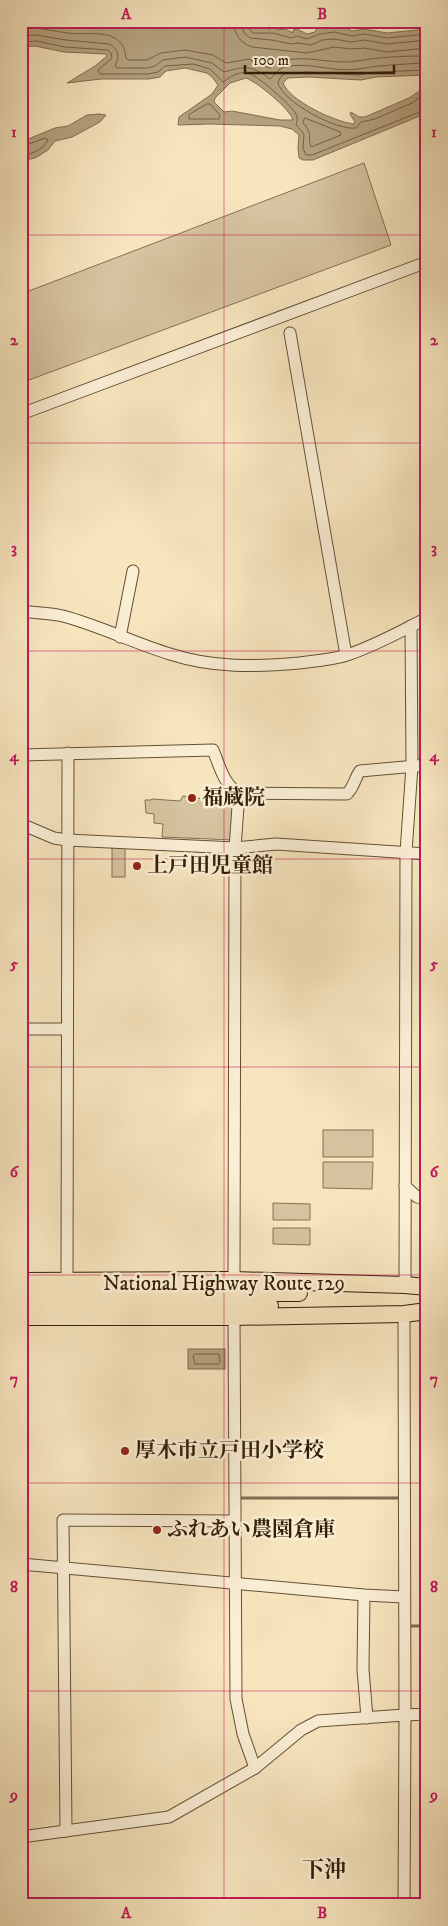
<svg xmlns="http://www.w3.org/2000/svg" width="448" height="1926" viewBox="0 0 448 1926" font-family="'IM FELL DW Pica','Noto Serif JP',serif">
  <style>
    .green { fill: #d6c39f; stroke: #847052 }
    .water { fill: #b4a17f; stroke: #806d4f; fill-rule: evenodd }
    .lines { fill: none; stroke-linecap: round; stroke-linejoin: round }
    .shore { stroke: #746042; stroke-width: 1 }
    .stream { stroke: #806d4f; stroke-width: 3 }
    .minor-casing { stroke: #645034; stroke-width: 13 }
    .highway-casing { stroke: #331e06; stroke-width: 18 }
    .minor { stroke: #faeed5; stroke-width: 11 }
    .highway { stroke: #f7e5be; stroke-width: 16 }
    .grid { fill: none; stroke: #c2185b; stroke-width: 1; stroke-opacity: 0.55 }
    .poi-dot { fill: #8f2418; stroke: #faeed5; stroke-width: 2 }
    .labels { text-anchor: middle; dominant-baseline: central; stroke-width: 5; stroke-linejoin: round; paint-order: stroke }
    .poi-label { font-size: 21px; font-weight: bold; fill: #331e06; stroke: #faeed5; text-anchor: start }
    .street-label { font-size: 21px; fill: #331e06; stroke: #faeed5 }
    .neighbourhood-label { font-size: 22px; font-weight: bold; fill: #331e06; stroke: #faeed5 }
    .neatline { fill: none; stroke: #c2185b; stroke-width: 2 }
    .grid-label { font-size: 16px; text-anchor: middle; font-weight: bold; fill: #c2185b }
  </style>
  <rect width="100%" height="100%" fill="#f7e5be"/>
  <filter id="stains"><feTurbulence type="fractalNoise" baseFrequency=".004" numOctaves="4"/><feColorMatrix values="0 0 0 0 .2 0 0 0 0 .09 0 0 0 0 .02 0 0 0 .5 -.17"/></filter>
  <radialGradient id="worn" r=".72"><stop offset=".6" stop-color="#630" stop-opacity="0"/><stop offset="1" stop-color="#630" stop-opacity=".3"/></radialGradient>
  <g class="green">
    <polygon points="364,163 391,245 21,383 21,294"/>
    <path d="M 183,796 C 197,797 209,801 222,801 L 222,798 L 236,799 L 233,840 L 162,837 L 163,824 L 154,823 L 154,814 L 146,813 L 145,800 L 151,800 L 152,799 L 180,801 Z"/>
    <rect x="112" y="846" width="13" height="31"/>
    <rect x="323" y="1130" width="50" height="27"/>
    <polygon points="323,1162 373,1162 372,1189 323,1188"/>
    <polygon points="273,1203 310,1204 310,1220 273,1220"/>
    <polygon points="273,1228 310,1228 310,1245 273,1244"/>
  </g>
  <g class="water">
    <path d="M 21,21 L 251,21 L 254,28 L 259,28 L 261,23 L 266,24 L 267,28 L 270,30 L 266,21 L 269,21 L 278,30 L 285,29 L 293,33 L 293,30 L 297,29 L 307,34 L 315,32 L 318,27 L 326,29 L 333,27 L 344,27 L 352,31 L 364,29 L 387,33 L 427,29 L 427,75 L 376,77 L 361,80 L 308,77 L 288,78 L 283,83 C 290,101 335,122 354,124 L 355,122 L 350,114 L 351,112 L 359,117 L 365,117 L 409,98 L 418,92 L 427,92 L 427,113 L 313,160 L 303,160 L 299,158 L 298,148 L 299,135 L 292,129 L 280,126 L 209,124 L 178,125 L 179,117 L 212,94 L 218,85 L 213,78 L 207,73 L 185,68 L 166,71 L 160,77 L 149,79 L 101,79 L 67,83 L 95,66 L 107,56 L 106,54 L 64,52 L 35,46 L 21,47 ZM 246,78 C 257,82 290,109 293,120 L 280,120 L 232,111 L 224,112 L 214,102 L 215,98 L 230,83 Z"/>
    <polygon points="99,114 106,115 100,122 72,137 55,141 48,150 35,158 21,161 21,142 55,128 68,126 87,115"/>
    <rect x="188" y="1349" width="37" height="20"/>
  </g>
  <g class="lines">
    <g class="shore">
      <path d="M 233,21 C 234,34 240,43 252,47 L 307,53 L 334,47 L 351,49 L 364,48 L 387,52 L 427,48"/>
      <polyline points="241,21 244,33 250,38 272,40 291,44 298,43 311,45 322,40 334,39 351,42 364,40 387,44 427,40"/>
      <polyline points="247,21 249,29 253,33 273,33 291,38 297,36 307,39 320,34 334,32 352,36 364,34 387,38 427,34"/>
      <path d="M 21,28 C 38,27 52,31 68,33 C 82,35 103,31 115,38 C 123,43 125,50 126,58 L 128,60 L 147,60 L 161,53 L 185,50 L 213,55 L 226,63 L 249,59 L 269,68 C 296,49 327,66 357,61 C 380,57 403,56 427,56"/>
      <path d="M 21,36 L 36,35 L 66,40 L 109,44 C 119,49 120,57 115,66 L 117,68 L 148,68 L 155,66 L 163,60 L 185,57 L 212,63 L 224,72 C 246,66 251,65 270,79 C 275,75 277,69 285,67 C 308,61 334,73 358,69 C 380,65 404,64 427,63"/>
      <path d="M 21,42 L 36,41 L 65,47 L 108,50 L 111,53 L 112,58 L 98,70 L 100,74 L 148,74 L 158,72 L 165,66 L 193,64 L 210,69 L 223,82 C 230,77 239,71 248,73 C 257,75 291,105 296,114 C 298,118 297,121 296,125 L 304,134 L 303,148 L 306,155 L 312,155 L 427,109"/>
      <path d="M 427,70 L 376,72 L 359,75 L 308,72 L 287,73 L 281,76 L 278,83 C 283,102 337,131 356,128 L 361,122 L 375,119 L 412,103 L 419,98 L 427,97"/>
      <polygon points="207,104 210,104 220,115 219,119 189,119 189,115"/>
      <path d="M 305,118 L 340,132 L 341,135 L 311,147 C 307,137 314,135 303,123 Z"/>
      <path d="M 21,147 L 45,138 L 48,140 C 43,150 32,154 21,156"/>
      <polygon points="195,1354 219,1354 220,1362 218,1364 195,1364 193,1356"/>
    </g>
    <g class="stream">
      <polyline points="241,1498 400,1498"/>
      <polyline points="408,1626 427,1626"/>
    </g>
    <g class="minor-casing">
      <g id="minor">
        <polyline points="290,333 346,655"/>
        <polyline points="21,414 427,262"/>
        <path d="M 21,611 C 35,613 50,613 63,616 C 100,626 134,643 170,654 C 213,668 255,667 299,663 C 315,661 332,660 347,655 C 375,646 401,631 427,618"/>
        <polyline points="120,637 133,571"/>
        <path d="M 21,755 L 213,750 C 219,764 224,786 239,793 L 347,794 C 356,784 354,779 360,771 L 427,765"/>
        <polyline points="21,824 54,838 67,840 235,848 276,844 427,854"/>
        <polyline points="21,1029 67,1029"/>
        <polyline points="405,1186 417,1197 427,1199"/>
        <polyline points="234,1280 235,848 239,793"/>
        <polyline points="67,1281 68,753"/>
        <polyline points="405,1285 406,852 412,766 411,626"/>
        <polyline points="404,1314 405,1715 427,1714"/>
        <polyline points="234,1317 236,1699 243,1734 255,1768"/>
        <polyline points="21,1564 364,1595 404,1597"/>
        <polyline points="364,1595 363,1669 367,1718"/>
        <polyline points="66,1831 63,1520 234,1521"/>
        <polyline points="21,1837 169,1817 255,1768 301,1730 318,1721 405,1715 404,1905"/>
      </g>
    </g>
    <g class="highway-casing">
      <g id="highway">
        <polyline points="21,1281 234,1280 405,1285 427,1287"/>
        <polyline points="21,1293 299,1293"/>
        <polyline points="21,1305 270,1306"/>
        <polyline points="21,1317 234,1317 404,1314 427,1311"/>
      </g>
    </g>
    <use href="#minor" class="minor"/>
    <use href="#highway" class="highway"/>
  </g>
  <path class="grid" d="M 224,21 L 224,1905M 21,235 L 427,235M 21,443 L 427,443M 21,651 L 427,651M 21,859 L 427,859M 21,1067 L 427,1067M 21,1275 L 427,1275M 21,1483 L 427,1483M 21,1691 L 427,1691"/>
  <g class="poi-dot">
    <circle cx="192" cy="798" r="5"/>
    <circle cx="137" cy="866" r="5"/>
    <circle cx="125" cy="1451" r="5"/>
    <circle cx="157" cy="1530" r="5"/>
  </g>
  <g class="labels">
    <g class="poi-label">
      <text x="202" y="798">福蔵院</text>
      <text x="147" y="866">上戸田児童館</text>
      <text x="135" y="1451">厚木市立戸田小学校</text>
      <text x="167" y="1530">ふれあい農園倉庫</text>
    </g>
    <g class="street-label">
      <text x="224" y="1284">National Highway Route 129</text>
    </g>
    <g class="neighbourhood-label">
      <text x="324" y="1870">下沖</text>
    </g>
  </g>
  <rect width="448" height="1926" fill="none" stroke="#f7e5be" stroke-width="55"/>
  <path d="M245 65v8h149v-8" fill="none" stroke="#331e06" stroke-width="2.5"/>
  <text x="253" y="65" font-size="15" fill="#331e06" stroke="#faeed5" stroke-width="4" paint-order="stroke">100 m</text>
  <rect x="28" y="28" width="392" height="1870" class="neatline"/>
  <g class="grid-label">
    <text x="126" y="19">A</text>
    <text x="322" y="19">B</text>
    <text x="14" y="137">1</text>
    <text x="434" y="137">1</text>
    <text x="14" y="345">2</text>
    <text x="434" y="345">2</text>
    <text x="14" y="553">3</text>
    <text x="434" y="553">3</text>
    <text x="14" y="761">4</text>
    <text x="434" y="761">4</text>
    <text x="14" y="969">5</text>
    <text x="434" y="969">5</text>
    <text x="14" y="1177">6</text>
    <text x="434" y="1177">6</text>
    <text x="14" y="1384">7</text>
    <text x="434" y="1384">7</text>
    <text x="14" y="1592">8</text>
    <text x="434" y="1592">8</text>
    <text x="14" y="1800">9</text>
    <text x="434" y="1800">9</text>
    <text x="126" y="1918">A</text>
    <text x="322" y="1918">B</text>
  </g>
  <rect width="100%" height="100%" filter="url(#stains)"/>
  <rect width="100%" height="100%" fill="url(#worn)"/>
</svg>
